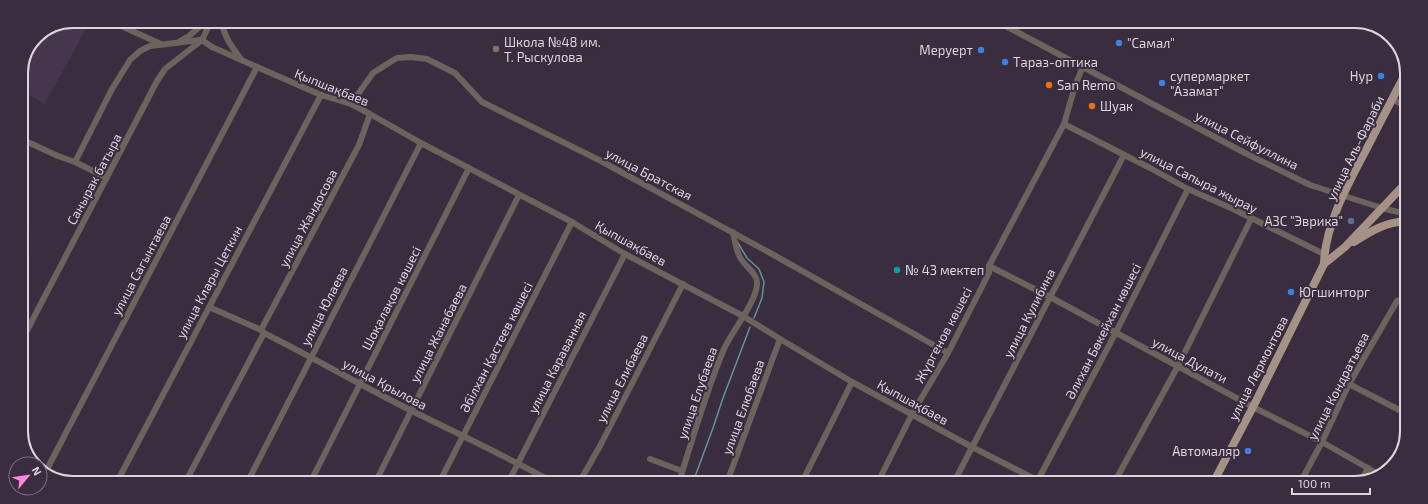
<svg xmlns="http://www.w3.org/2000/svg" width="1428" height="504" viewBox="0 0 1428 504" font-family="'Exo 2',sans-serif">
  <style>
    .built { fill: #46364d }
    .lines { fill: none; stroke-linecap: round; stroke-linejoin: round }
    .stream { stroke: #5f949a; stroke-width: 1.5 }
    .minor { stroke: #6d635d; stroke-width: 6 }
    .major { stroke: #a69186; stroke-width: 8 }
    .shop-dot { fill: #3f7fe0; stroke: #392d3f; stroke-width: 1.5 }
    .education-dot { fill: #8d6e63; stroke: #392d3f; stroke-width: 1.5 }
    .food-dot { fill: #e8710a; stroke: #392d3f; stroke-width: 1.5 }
    .service-dot { fill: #5c6f8a; stroke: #392d3f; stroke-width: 1.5 }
    .culture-dot { fill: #0f9aa8; stroke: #392d3f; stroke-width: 1.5 }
    .labels { text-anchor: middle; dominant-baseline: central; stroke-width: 4; stroke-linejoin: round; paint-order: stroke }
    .poi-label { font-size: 13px; fill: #dcd4df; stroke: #392d3f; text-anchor: start }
    .street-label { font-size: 13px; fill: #dcd4df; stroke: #392d3f }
    .rim { fill: none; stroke: #dcd4df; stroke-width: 2 }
  </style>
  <rect width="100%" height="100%" fill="#392d3f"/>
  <polygon class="built" points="73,21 90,21 45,104 21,90 21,70 36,36"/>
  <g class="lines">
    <g class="stream">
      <polyline points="738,243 747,258 759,269 764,282 762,298 754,318"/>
      <polyline points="693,482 713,428 723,398 750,327"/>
    </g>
    <g class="minor">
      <polyline points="110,21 161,44"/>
      <path d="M 221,21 C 225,38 231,46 241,59"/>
      <polyline points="1000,23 1245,153 1310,185 1382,208 1406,214"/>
      <polyline points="202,40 212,47 257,67 321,95 351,104 370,114 421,143 572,222 625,254 743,316 780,339 852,382 972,447 1041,482"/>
      <polyline points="180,41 189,36 206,21"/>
      <polyline points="1392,99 1407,107"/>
      <polyline points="351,104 373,73 392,61 397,58 411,57 427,59 455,73 482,102 599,160 772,254 948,353"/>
      <polyline points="1064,124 1152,169 1188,189 1233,209 1324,254"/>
      <polyline points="21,139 58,156 75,162 107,178"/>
      <polyline points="75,162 112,89 130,60 140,51 150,46 200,40"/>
      <polyline points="989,266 1050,297 1253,407 1322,442 1380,475"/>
      <path d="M 209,307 L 261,330 L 264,333 C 314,358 362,386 412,411 C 459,434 505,456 551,481"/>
      <polyline points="261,330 359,145 370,114"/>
      <polyline points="21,342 157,81 165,69 202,40 211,21"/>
      <polyline points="1349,384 1405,413"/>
      <polyline points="650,459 682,471"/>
      <polyline points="45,473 257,67"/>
      <polyline points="118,480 321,95"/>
      <polyline points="186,481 264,333"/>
      <polyline points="248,481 421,143"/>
      <polyline points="311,481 469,168"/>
      <polyline points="376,481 519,195"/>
      <polyline points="440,481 572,222"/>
      <polyline points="509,481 625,254"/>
      <polyline points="580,481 600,446 683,284"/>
      <polyline points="1361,481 1368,468"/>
      <path d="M 679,482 C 693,438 706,391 724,349 C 732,331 756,303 757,284 C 758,274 746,267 741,259 C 736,251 735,241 733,232"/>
      <polyline points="727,482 780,339"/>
      <polyline points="802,482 852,382"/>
      <polyline points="878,482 912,414 948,353 989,273 989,266 1064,124 1075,86 1083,66"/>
      <polyline points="954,482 1124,155"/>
      <polyline points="1037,482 1116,332 1188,189"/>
      <polyline points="1114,483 1178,366 1251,219"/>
      <polyline points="1300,483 1322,442 1349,384 1397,301 1400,300 1405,305"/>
    </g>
    <g class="major">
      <polyline points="1403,186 1402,193 1406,200"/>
      <path d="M 1354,242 C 1371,231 1386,222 1406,221"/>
      <path d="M 1324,264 C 1325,225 1348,184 1366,150 C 1380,123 1393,97 1407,71"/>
      <polyline points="1213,483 1253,407 1324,264 1345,247 1403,186 1406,181"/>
    </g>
  </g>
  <g class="shop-dot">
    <circle cx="1119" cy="43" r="4"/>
    <circle cx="981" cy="50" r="4"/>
    <circle cx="1005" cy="62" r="4"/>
    <circle cx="1381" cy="76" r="4"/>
    <circle cx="1162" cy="83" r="4"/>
    <circle cx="1291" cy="292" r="4"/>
    <circle cx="1248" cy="451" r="4"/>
  </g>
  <circle class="education-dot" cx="496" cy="49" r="4"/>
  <g class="food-dot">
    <circle cx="1049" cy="85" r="4"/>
    <circle cx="1092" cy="106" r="4"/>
  </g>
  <circle class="service-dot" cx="1351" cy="221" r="4"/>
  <circle class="culture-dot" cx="897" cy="270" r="4"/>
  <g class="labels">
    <g class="poi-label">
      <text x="504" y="42">Школа №48 им.<tspan x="504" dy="15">Т. Рыскулова</tspan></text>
      <text x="1127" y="43">"Самал"</text>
      <text x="973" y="50" text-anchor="end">Меруерт</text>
      <text x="1013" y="62">Тараз-оптика</text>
      <text x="1170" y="76">супермаркет<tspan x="1170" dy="15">"Азамат"</tspan></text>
      <text x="1373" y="76" text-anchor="end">Нур</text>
      <text x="1057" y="85">San Remo</text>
      <text x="1100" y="106">Шуак</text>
      <text x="1343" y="221" text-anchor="end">АЗС "Эврика"</text>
      <text x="905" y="270">№ 43 мектеп</text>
      <text x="1299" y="292">Югшинторг</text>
      <text x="1240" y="451" text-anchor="end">Автомаляр</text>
    </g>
    <g class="street-label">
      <text transform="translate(332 87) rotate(22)">Қыпшақбаев</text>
      <text transform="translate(1247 140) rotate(27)">улица Сейфуллина</text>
      <text transform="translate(1355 148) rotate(-64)">улица Аль-Фараби</text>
      <text transform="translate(649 174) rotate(28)">улица Братская</text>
      <text transform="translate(94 179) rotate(-62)">Санырак батыра</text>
      <text transform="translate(1199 180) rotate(27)">улица Сапыра жырау</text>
      <text transform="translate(308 218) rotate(-62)">улица Жандосова</text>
      <text transform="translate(631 243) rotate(29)">Қыпшақбаев</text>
      <text transform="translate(141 265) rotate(-62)">улица Сагынтаева</text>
      <text transform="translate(209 282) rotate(-62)">улица Клары Цеткин</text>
      <text transform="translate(391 298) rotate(-63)">Шоқалақов көшесі</text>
      <text transform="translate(324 306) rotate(-63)">улица Юлаева</text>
      <text transform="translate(1029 313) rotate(-63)">улица Кулибина</text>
      <text transform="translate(1103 331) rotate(-63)">Әлихан Бөкейхан көшесі</text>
      <text transform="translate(438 333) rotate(-63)">улица Жанабаева</text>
      <text transform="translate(943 335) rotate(-62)">Жүргенов көшесі</text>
      <text transform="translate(496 347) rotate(-63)">Әбілхан Қастеев көшесі</text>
      <text transform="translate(1190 360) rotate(28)">улица Дулати</text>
      <text transform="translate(557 362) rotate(-63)">улица Караванная</text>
      <text transform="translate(1258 368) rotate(-63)">улица Лермонтова</text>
      <text transform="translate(622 378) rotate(-63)">улица Елибаева</text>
      <text transform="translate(385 384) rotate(28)">улица Крылова</text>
      <text transform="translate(1338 386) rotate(-63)">улица Кондратьева</text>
      <text transform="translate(697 393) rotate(-71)">улица Елубаева</text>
      <text transform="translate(913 402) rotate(29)">Қыпшақбаев</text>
      <text transform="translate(743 407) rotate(-70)">улица Елюбаева</text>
    </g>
  </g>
  <path d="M0 0H1428V504H0ZM73 28H1355A45 45 0 0 1 1400 73V431A45 45 0 0 1 1355 476H73A45 45 0 0 1 28 431V73A45 45 0 0 1 73 28Z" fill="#392d3f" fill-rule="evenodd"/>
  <path class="rim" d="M73 28H1355A45 45 0 0 1 1400 73V431A45 45 0 0 1 1355 476H73A45 45 0 0 1 28 431V73A45 45 0 0 1 73 28Z"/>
  <g transform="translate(28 476) rotate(61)"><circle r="19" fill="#392d3f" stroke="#7a707f"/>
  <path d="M0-3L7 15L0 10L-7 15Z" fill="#fe85e0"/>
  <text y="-6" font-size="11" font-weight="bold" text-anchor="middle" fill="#dcd4df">N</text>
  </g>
  <path d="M1292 488v6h78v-6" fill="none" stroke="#dcd4df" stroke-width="2"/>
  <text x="1298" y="488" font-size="12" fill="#dcd4df" stroke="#392d3f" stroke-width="3" paint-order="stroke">100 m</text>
</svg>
